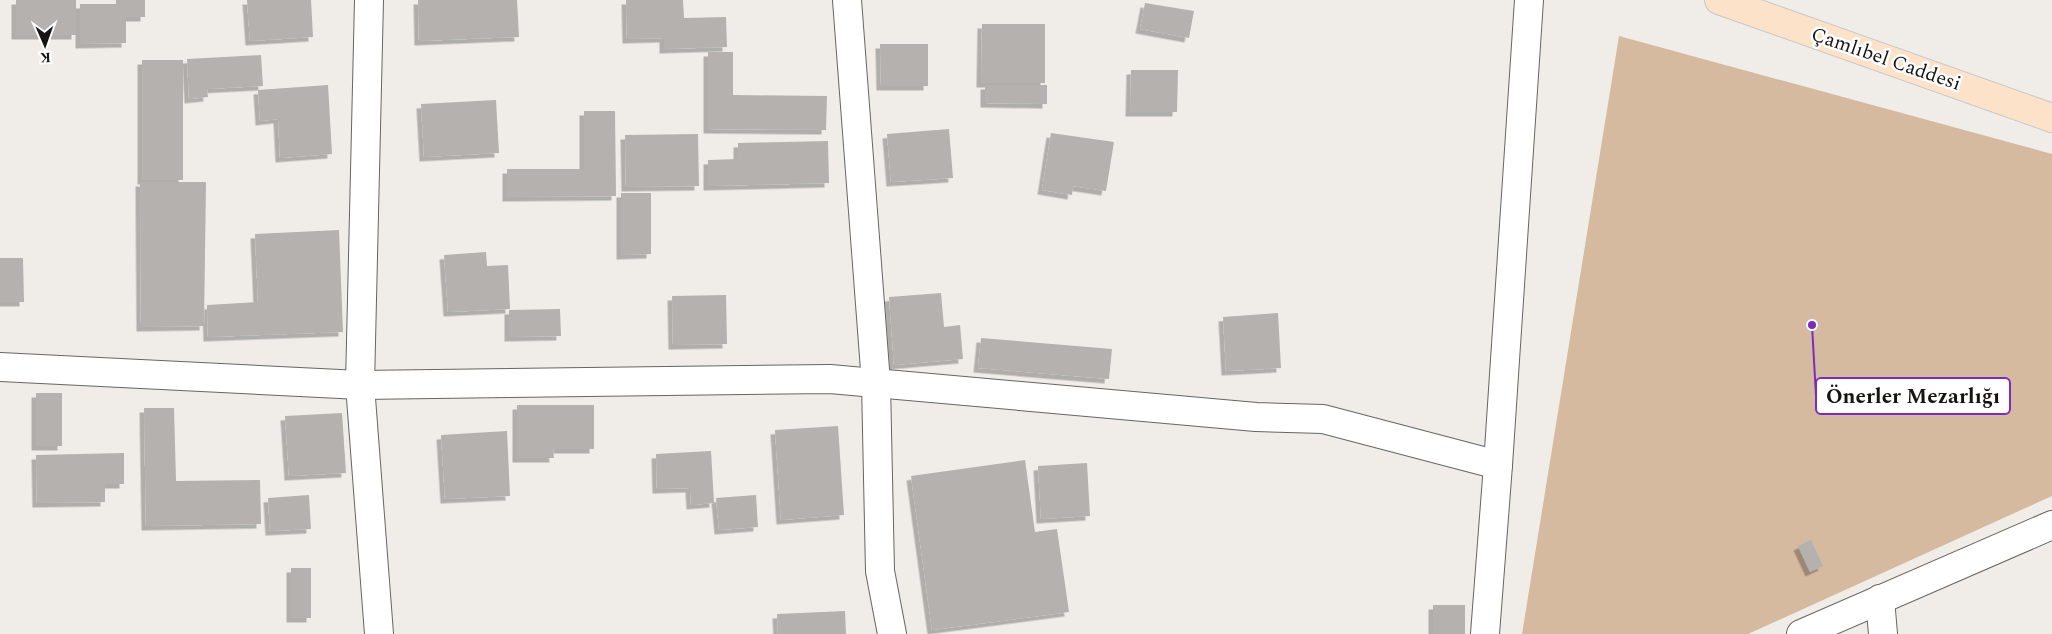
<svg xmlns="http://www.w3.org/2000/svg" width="2052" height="634" viewBox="0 0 2052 634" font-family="Spectral,serif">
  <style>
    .green { fill: #d6baa0 }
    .building { fill: #b5b1ae; filter: url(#shadow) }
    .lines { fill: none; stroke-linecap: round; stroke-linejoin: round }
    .minor-casing { stroke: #686562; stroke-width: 30 }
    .major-casing { stroke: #c7c7c6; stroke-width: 30 }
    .minor { stroke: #fff; stroke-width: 28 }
    .major { stroke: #fbe2c9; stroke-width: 28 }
    .labels { text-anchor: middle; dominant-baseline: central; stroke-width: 5; stroke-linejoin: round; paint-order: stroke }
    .street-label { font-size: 20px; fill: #161513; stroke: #fff }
    .leader { fill: none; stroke: #7b2cbf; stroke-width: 2 }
    .callout-dot { fill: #7b2cbf; stroke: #fff; stroke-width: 2 }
    .callout { fill: #fff; stroke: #7b2cbf; stroke-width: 2 }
    .callout-label { font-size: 21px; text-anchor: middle; font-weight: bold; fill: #161513 }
  </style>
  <defs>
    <filter id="shadow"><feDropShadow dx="-4.5" dy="4.5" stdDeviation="0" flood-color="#0004"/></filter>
  </defs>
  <rect width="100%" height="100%" fill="#f0ede9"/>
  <polygon class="green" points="1619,36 2052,154 2052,496 1748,634 1522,634"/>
  <g class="building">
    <rect x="16" y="0" width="60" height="35"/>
    <polygon points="116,0 145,0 145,17 126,17 126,43 80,44 80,4 116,4"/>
    <polygon points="247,0 311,0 313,37 250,41"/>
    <polygon points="418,0 517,0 519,37 419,41"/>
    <polygon points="626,0 683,0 684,18 726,17 727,47 664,49 664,38 627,39"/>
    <polygon points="1145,3 1194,11 1189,38 1140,29"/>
    <polygon points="982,24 1045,24 1045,83 981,83"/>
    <polygon points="880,44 928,44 928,86 881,86"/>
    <polygon points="708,52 733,52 733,95 827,96 826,130 708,129"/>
    <polygon points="261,55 263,86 207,89 208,97 189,99 187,59"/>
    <rect x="142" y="60" width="41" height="120"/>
    <polygon points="1131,70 1178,70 1177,112 1130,112"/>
    <polygon points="328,85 332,154 280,158 278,119 260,121 258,90"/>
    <polygon points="985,85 1047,85 1047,104 985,103"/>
    <polygon points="496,100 499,153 424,157 421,104"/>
    <polygon points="584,111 615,111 616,196 507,197 507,169 584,169"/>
    <polygon points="949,129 953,178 891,182 887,134"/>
    <polygon points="1051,133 1114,142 1106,191 1073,186 1072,195 1042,190"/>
    <polygon points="698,134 699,186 626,187 625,135"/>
    <polygon points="828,141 829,183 708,186 708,160 738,159 738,143"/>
    <polygon points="140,182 206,182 204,326 141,327"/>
    <polygon points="621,193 651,193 651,254 621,255"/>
    <polygon points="339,230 343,332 208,337 207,305 258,302 255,234"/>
    <polygon points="486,252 487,266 508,265 510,309 448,312 444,255"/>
    <polygon points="0,258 23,258 24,302 0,302"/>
    <polygon points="941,293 944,327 960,325 963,359 894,365 889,297"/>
    <polygon points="726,295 727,344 673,345 672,296"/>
    <polygon points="560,309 561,336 509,337 509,310"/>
    <polygon points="1278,313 1281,368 1226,371 1223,317"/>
    <polygon points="981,338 1112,349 1109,379 978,368"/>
    <rect x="36" y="393" width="26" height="53"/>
    <polygon points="517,405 594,405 594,449 553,449 554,458 517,458"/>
    <polygon points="144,408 174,408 176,481 260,480 261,524 146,526"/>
    <polygon points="342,413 346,473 289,476 285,416"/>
    <polygon points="838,426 844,515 781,520 775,430"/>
    <polygon points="507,431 510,496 445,499 441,435"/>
    <polygon points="711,451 714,503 691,505 690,488 657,489 656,454"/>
    <polygon points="124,453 124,484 105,484 105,502 37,503 36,455"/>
    <polygon points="1025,460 1035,532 1057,529 1069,612 932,630 911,476"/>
    <polygon points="1087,463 1090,516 1041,519 1038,466"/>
    <polygon points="309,495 311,529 270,531 268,498"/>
    <polygon points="756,495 758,527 719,530 716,498"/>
    <polygon points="1811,540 1823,566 1810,572 1798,546"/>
    <rect x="291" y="568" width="20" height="50"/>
    <rect x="1433" y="605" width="32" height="29"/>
    <polygon points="845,611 846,634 778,634 777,614"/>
  </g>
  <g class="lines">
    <g class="minor-casing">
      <g id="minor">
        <polyline points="369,0 360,385 379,634"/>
        <polyline points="847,0 876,383 880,571 892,634"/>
        <polyline points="0,367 360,385 830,379 1256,417 1323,419 1498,465"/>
        <polyline points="1880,599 1883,634"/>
        <polyline points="1485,634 1498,465 1529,0"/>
        <polyline points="1801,634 2052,525"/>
      </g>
    </g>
    <g class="major-casing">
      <polyline id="major" points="1719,0 2052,118"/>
    </g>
    <use href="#minor" class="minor"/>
    <use href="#major" class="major"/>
  </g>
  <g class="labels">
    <g class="street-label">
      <text transform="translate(1886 59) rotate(19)">Çamlıbel Caddesi</text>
    </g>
  </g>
  <path class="leader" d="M1812 325L1816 396"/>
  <circle class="callout-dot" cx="1812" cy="325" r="5"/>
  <rect class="callout" x="1816" y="378" width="194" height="36" rx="5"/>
  <g class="callout-label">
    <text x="1913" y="403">Önerler Mezarlığı</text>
  </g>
  <g transform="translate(45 45) rotate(178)" stroke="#ffffff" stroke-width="4" paint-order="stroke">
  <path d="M0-4L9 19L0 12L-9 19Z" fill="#161513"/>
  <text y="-8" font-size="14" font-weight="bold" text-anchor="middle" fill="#161513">K</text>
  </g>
</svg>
